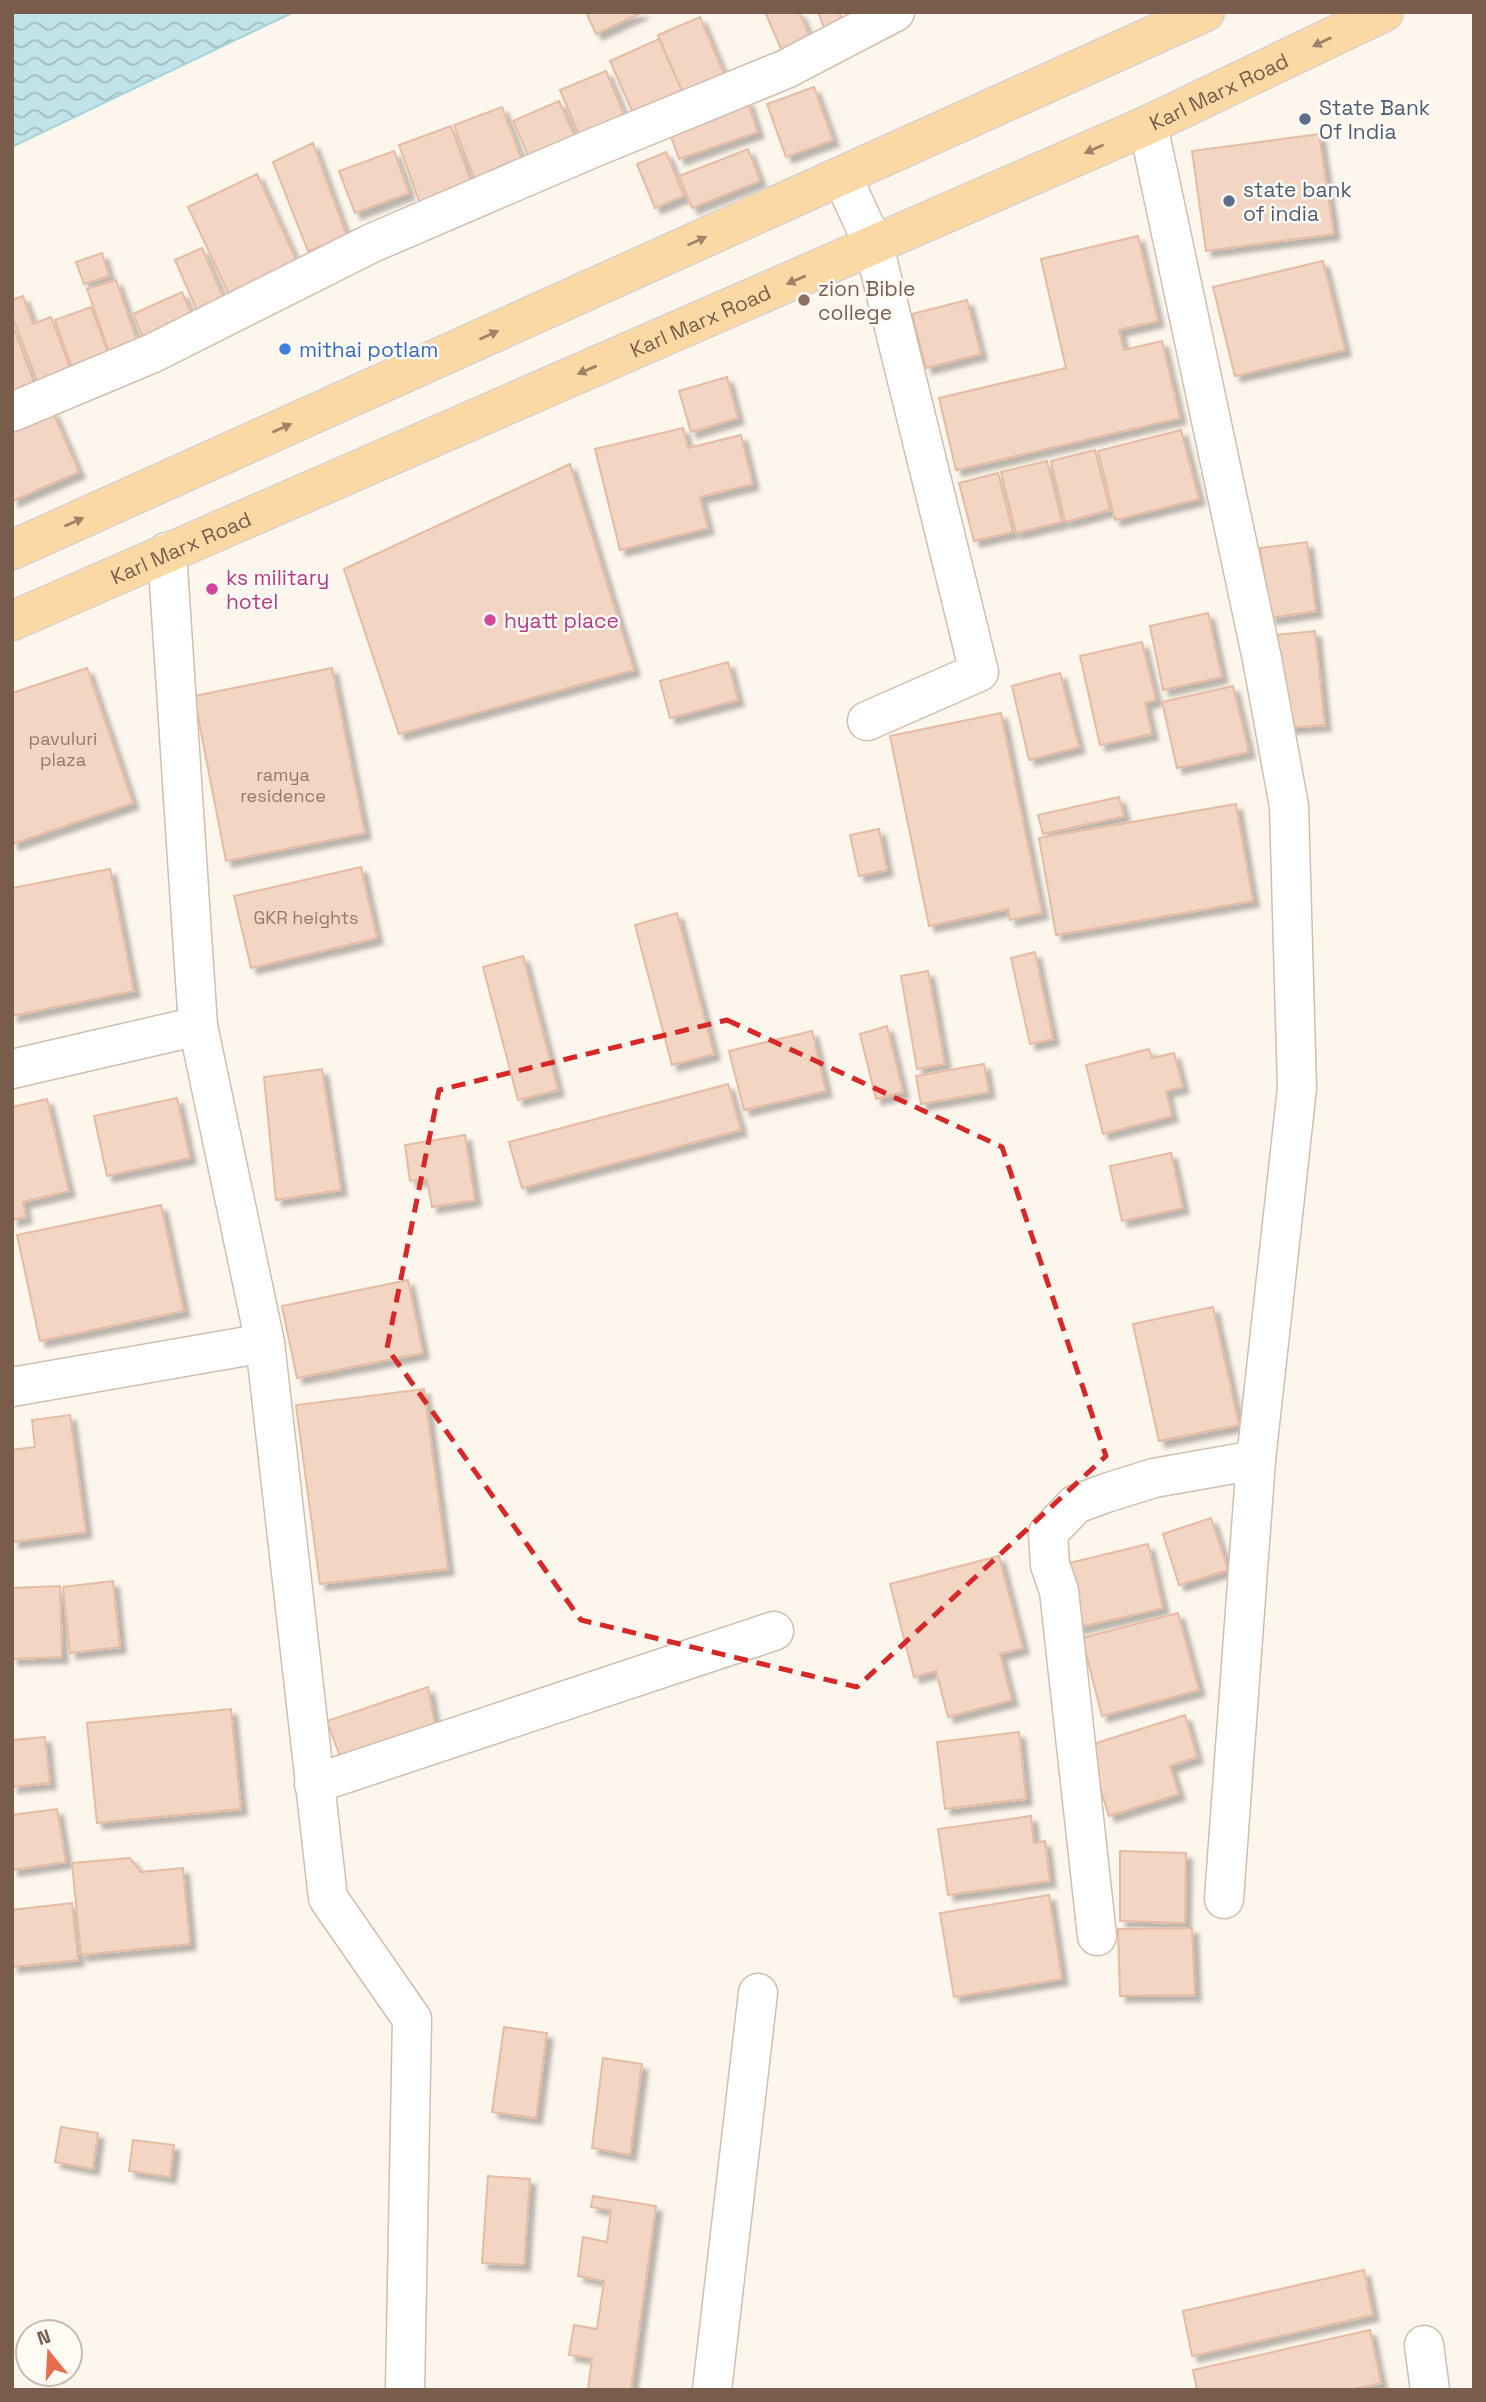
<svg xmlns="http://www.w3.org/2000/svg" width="1486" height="2402" viewBox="0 0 1486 2402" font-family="'Space Grotesk',sans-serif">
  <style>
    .water { fill: url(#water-waves); stroke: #a5d3da; stroke-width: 2 }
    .building { fill: #f3d5c3; stroke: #e6bba3; stroke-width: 2; filter: url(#shadow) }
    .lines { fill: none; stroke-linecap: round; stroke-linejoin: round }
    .minor-casing { stroke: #d1beb0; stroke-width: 41 }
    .major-casing { stroke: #dad1cd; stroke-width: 41 }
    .minor { stroke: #fff; stroke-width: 38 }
    .major { stroke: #fbd9a5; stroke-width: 38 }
    .oneway { fill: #a18267 }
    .marked { fill: none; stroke: #d62828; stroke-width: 5; stroke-dasharray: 14 9; stroke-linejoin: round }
    .service-dot { fill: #5c6f8a; stroke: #fffaf3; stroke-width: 2.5 }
    .education-dot { fill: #8d6e63; stroke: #fffaf3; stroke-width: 2.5 }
    .shop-dot { fill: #3f7fe0; stroke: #fffaf3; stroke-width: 2.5 }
    .hotel-dot { fill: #d1479c; stroke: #fffaf3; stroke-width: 2.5 }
    .labels { text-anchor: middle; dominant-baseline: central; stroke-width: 5; stroke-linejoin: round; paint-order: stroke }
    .number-label { font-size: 18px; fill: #987a6a }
    .street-label { font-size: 21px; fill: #7a5c4d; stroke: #fffaf3 }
    .service-label { font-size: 21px; fill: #4e5e75; stroke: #fffaf3; text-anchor: start }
    .education-label { font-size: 21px; fill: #785e54; stroke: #fffaf3; text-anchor: start }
    .shop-label { font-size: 21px; fill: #366cbe; stroke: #fffaf3; text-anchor: start }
    .hotel-label { font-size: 21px; fill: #b23c85; stroke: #fffaf3; text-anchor: start }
  </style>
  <defs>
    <pattern id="water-waves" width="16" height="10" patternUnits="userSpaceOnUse" patternTransform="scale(1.75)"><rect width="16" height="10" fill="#bfe3e8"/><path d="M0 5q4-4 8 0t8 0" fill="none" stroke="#a0bbbe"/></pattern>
    <filter id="shadow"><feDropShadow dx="6" dy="6" stdDeviation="2" flood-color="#0004"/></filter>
  </defs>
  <rect width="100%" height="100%" fill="#fdf6ec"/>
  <polygon class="water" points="12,12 294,12 12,147"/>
  <g class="building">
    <polygon points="586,12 643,12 596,34"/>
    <polygon points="765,12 799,12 814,46 785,58"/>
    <polygon points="818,12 839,12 845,27 827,35"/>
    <polygon points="700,17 729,86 687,104 658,35"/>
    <polygon points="659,39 682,91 633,113 610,61"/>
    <polygon points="606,71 625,117 580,137 560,90"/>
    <polygon points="814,87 833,140 786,157 767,104"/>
    <polygon points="747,100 758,132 679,159 668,128"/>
    <polygon points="559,101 579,146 533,166 513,121"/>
    <polygon points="502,107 521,158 498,167 503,179 478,189 454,125"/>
    <polygon points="451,126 474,190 422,209 399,145"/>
    <polygon points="1319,134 1334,234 1206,251 1192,151"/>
    <polygon points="313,143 347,237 308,251 273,162"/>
    <polygon points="748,149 760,181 692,208 679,176"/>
    <polygon points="394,151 409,193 355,213 339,171"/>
    <polygon points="666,152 684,196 655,208 637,164"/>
    <polygon points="257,174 297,262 229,294 188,207"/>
    <polygon points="1138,236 1158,321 1119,330 1124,350 1162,341 1180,418 956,470 939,398 1066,368 1041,259"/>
    <polygon points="202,248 226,304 199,315 175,260"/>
    <polygon points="102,253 109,276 84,284 76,262"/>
    <polygon points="1323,261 1345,350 1235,376 1213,287"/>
    <polygon points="116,280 139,347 111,357 87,289"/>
    <polygon points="182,292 193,318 144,340 133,314"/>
    <polygon points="23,296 33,324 51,317 73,375 40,388 12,316 12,300"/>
    <polygon points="967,300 981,354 926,368 912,314"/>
    <polygon points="91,307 109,355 72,368 55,320"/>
    <polygon points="12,323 35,386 12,394"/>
    <polygon points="727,377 738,418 691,432 679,391"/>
    <polygon points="52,410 79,472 12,501 12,427"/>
    <polygon points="683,428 688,448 741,435 753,484 700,497 708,528 620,550 595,449"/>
    <polygon points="1181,430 1199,499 1115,520 1098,451"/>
    <polygon points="1095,450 1110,510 1065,522 1051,461"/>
    <polygon points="1047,461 1062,522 1016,533 1001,472"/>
    <polygon points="570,464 634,670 399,734 344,569"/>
    <polygon points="998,473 1013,532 974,541 959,483"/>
    <polygon points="1307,542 1316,611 1270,618 1260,548"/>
    <polygon points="1208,613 1222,677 1163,690 1150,626"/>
    <polygon points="1315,631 1325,725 1285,728 1276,635"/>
    <polygon points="1142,642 1156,700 1145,703 1152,734 1100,745 1080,656"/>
    <polygon points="728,662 738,700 670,718 660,681"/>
    <polygon points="87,668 133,803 12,844 12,693"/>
    <polygon points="332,668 365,833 226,861 194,696"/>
    <polygon points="1060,673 1079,747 1029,760 1012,686"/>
    <polygon points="1233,686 1249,752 1177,768 1162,702"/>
    <polygon points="1001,713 1042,913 1010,920 1008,909 929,926 890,736"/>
    <polygon points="1119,797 1124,816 1043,834 1038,815"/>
    <polygon points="1236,804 1253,901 1056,935 1039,838"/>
    <polygon points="879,829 887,870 859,876 850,835"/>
    <polygon points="361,867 377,938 251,968 234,896"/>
    <polygon points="110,869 134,991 12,1016 12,888"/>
    <polygon points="677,913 714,1054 672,1065 635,925"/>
    <polygon points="1035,952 1053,1039 1030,1044 1011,958"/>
    <polygon points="523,956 558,1090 518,1100 483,967"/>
    <polygon points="928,971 945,1064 917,1069 901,976"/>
    <polygon points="887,1026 903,1092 876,1099 860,1034"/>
    <polygon points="812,1031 826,1091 744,1110 729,1051"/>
    <polygon points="1149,1049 1152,1058 1174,1053 1183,1087 1166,1091 1172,1116 1103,1134 1086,1065"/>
    <polygon points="984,1064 989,1092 921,1104 916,1076"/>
    <polygon points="322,1069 341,1190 276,1200 264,1077"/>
    <polygon points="728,1084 741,1130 522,1188 509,1142"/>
    <polygon points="177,1098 190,1158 107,1176 94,1116"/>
    <polygon points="47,1099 69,1191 23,1202 26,1217 12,1220 12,1107"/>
    <polygon points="465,1135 475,1200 432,1207 427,1179 410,1181 405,1145"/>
    <polygon points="1171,1153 1183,1208 1122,1221 1110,1166"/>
    <polygon points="161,1205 184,1311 40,1341 17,1235"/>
    <polygon points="408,1280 423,1353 297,1378 282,1306"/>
    <polygon points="1213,1307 1239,1425 1159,1441 1133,1324"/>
    <polygon points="424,1389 448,1569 320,1584 296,1405"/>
    <polygon points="70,1415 86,1532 13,1542 12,1450 35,1447 32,1420"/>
    <polygon points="1211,1518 1228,1570 1179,1585 1163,1534"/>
    <polygon points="1148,1544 1163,1608 1076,1628 1061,1565"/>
    <polygon points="999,1556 1023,1648 1000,1654 1012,1700 948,1717 936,1671 914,1677 890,1584"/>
    <polygon points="113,1581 120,1647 70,1653 63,1587"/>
    <polygon points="60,1586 62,1657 12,1659 12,1588"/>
    <polygon points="1178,1613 1199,1690 1102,1716 1082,1638"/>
    <polygon points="428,1687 436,1731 340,1756 327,1721"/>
    <polygon points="231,1709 241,1809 97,1823 87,1723"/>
    <polygon points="1185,1715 1197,1757 1170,1766 1179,1794 1109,1816 1087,1746"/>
    <polygon points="1019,1732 1026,1799 945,1809 937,1742"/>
    <polygon points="45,1737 50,1783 12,1787 12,1740"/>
    <polygon points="57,1809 66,1862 12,1870 12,1815"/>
    <polygon points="1031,1816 1034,1843 1045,1841 1050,1881 948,1895 938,1829"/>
    <polygon points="1120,1851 1186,1853 1185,1923 1120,1921"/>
    <polygon points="130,1858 141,1872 183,1868 190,1944 81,1955 72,1863"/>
    <polygon points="1049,1895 1062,1979 954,1997 940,1913"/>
    <polygon points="72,1903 78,1960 12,1967 12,1910"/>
    <polygon points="1192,1928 1195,1995 1120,1996 1118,1929"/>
    <polygon points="504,2027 547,2033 536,2118 492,2112"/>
    <polygon points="603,2058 642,2064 630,2155 592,2148"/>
    <polygon points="61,2127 98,2133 93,2169 55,2162"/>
    <polygon points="133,2140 174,2145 170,2177 129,2171"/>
    <polygon points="488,2176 530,2179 524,2265 482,2263"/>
    <polygon points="593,2196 656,2206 631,2390 588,2390 592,2358 569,2355 574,2325 597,2329 604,2281 578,2276 583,2237 607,2242 611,2210 591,2207"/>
    <polygon points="1364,2270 1373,2315 1192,2356 1183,2311"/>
    <polygon points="1370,2330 1381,2383 1350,2390 1197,2390 1193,2370"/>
  </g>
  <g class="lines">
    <g class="minor-casing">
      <g id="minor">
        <polyline points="1148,125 1262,659 1289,806 1297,1088 1256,1460 1224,1899"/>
        <polyline points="842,176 874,246 979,672 867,721"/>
        <polyline points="12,412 153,353 372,243 593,148 786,69 895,12"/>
        <polyline points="167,552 198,1026 265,1343 328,1898 412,2019 405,2390"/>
        <polyline points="12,1069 198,1026"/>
        <polyline points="12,1387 265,1343"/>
        <polyline points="314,1784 774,1631"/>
        <polyline points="1097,1936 1059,1591 1050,1565 1048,1533 1076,1504 1106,1493 1154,1478 1256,1460"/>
        <polyline points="1424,2345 1430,2390"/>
        <polyline points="712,2390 758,1993"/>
      </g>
    </g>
    <g class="major-casing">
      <g id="major">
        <polyline points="12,550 1205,12"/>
        <path id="s1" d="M 12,621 L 1148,125 L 1384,12"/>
      </g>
    </g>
    <use href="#minor" class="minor"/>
    <use href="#major" class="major"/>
  </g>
  <defs><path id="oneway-solid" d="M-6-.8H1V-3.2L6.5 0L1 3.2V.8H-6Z" transform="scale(1.75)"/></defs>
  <g class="oneway">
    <use href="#oneway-solid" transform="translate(1322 42) rotate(154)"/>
    <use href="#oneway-solid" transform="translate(1094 149) rotate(156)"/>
    <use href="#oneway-solid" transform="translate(697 241) rotate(-24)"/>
    <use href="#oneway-solid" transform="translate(796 280) rotate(157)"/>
    <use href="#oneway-solid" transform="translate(489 335) rotate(-24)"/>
    <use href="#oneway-solid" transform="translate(587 370) rotate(157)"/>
    <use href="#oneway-solid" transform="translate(282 428) rotate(-24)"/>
    <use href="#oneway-solid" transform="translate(74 522) rotate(-24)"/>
  </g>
  <path class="marked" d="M 727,1020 L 1002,1147 L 1106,1456 L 857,1687 L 581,1620 L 387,1348 L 439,1090 Z"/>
  <g class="service-dot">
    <circle cx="1305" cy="119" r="7"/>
    <circle cx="1229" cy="201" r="7"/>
  </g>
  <circle class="education-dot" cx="804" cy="300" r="7"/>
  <circle class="shop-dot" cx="285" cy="349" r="7"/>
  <g class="hotel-dot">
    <circle cx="212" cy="589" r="7"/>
    <circle cx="490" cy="620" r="7"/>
  </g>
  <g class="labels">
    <g class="number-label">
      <text x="63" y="738">pavuluri<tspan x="63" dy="21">plaza</tspan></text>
      <text x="283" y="774">ramya<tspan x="283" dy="21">residence</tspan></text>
      <text x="306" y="917">GKR heights</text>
    </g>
    <g class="street-label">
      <text stroke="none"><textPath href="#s1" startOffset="1318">Karl Marx Road</textPath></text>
      <text stroke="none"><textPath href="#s1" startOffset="751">Karl Marx Road</textPath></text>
      <text stroke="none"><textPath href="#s1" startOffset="184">Karl Marx Road</textPath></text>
    </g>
    <g class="service-label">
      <text x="1319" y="107">State Bank<tspan x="1319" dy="24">Of India</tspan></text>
      <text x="1243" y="189">state bank<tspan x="1243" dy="24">of india</tspan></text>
    </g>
    <g class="education-label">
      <text x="818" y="288">zion Bible<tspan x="818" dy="24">college</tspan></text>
    </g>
    <g class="shop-label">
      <text x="299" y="349">mithai potlam</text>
    </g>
    <g class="hotel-label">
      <text x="226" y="577">ks military<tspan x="226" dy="24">hotel</tspan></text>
      <text x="504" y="620">hyatt place</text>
    </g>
  </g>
  <rect width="1486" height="2402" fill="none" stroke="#7a5c4d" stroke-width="28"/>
  <g transform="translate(49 2353) rotate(342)"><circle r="33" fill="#fffaf3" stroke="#cabbb1" stroke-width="2"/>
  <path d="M0-5L12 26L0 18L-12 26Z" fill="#e76f51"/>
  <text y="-10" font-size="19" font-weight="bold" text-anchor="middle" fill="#7a5c4d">N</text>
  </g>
</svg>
